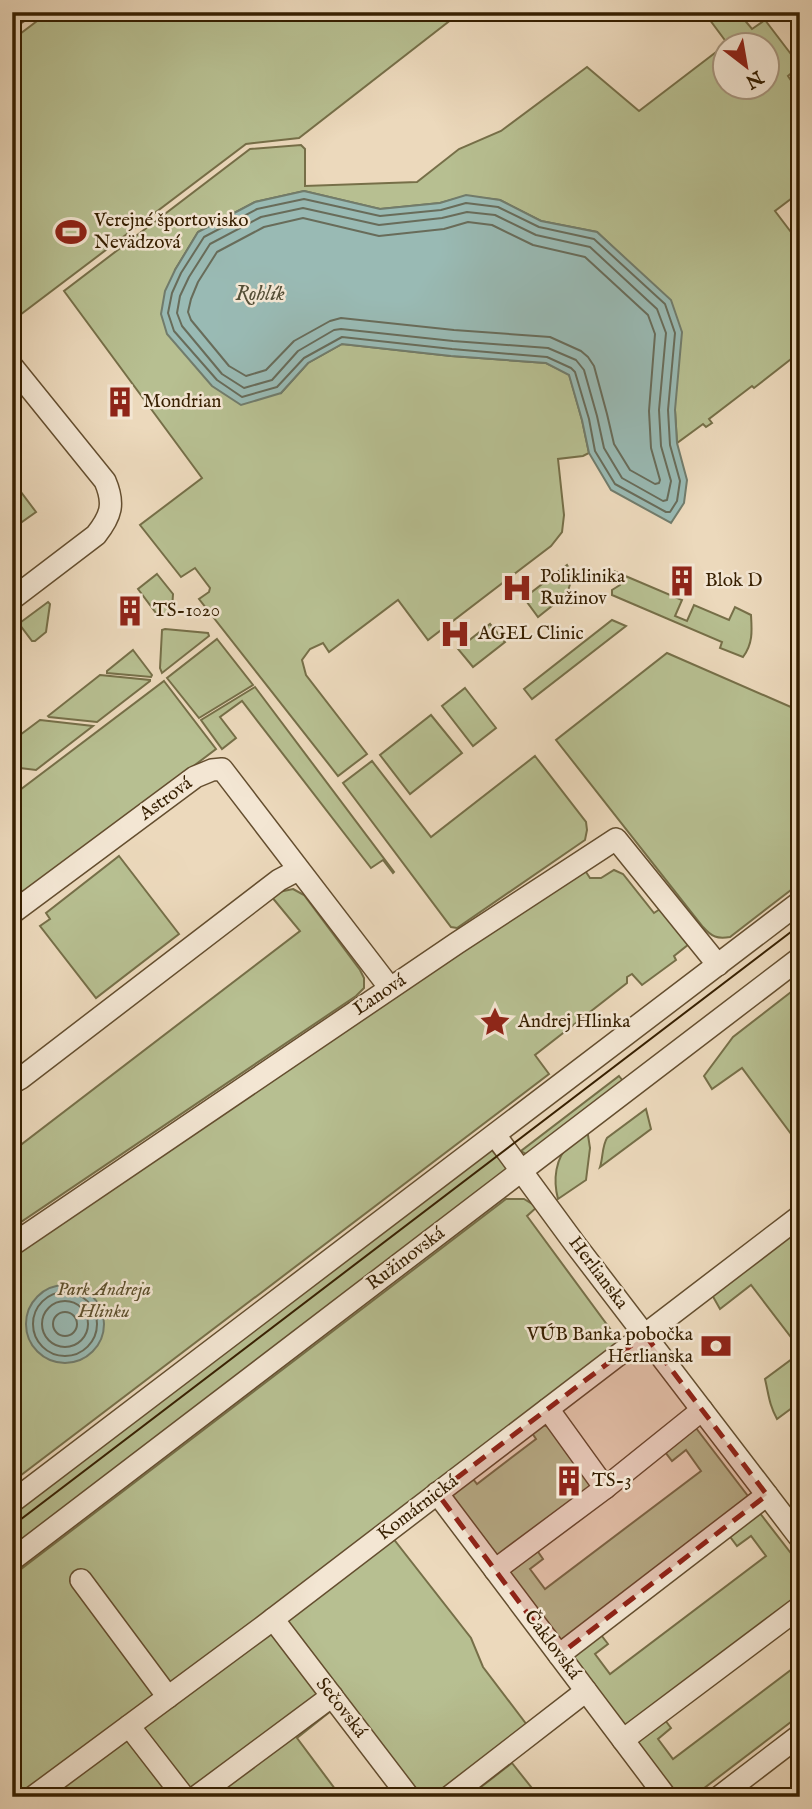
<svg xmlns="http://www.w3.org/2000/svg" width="812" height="1809" viewBox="0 0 812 1809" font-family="'IM FELL English',serif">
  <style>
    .green { fill: #b7bf91; stroke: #766f48; stroke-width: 2 }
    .water { fill: #99bab4; stroke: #717c6c; stroke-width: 2 }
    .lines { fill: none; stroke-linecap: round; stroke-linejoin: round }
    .shore { stroke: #686c5a; stroke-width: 2 }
    .minor-casing { stroke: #644e2f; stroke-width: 24 }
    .minor { stroke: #f3e6d3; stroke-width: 21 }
    .tram { stroke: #361f00; stroke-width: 2 }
    .marked { fill: #8f2418; fill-opacity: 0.2; stroke: #8f2418; stroke-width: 5; stroke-dasharray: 14 9; stroke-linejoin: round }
    .labels { text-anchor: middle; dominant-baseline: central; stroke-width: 5; stroke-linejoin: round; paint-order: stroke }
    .poi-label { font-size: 19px; fill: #361f00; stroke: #f3e6d3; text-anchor: start }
    .street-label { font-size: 19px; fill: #361f00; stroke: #f3e6d3 }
    .park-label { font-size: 19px; font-style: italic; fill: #5d4f2c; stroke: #f3e6d3 }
    .water-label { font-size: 21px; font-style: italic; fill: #544e36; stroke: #f3e6d3 }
  </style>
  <rect width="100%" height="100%" fill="#ecd9bc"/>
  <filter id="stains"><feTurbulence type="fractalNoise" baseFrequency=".00286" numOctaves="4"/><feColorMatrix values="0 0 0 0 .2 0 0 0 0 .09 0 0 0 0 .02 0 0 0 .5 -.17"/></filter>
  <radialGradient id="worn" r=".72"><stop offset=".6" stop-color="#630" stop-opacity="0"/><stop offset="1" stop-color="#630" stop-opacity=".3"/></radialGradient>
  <g class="green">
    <polygon points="49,12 461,12 299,138 246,144 12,321 12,40"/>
    <polygon points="704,12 738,12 752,29 765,20 800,66 788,76 792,82 800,76 800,192 775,211 800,244 800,352 754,388 752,386 709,419 712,423 706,427 703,424 677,443 675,410 633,266 597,232 541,221 500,200 466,196 440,203 380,209 304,191 255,202 198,232 175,270 281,393 308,363 342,344 451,356 546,363 569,374 582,420 589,453 583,456 558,459 564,515 562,532 551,546 428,640 398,600 329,652 323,643 310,649 302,660 306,675 367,754 338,776 199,599 209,592 210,588 195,568 181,577 140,525 202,478 64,291 250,149 301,145 305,149 305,186 417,182 459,149 501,131 587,67 639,111 724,46 724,88 766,88 766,46 726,45 727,43"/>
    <polygon points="12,480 36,512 12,529"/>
    <polygon points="567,565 573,575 567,594 538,617 524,598"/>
    <path d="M 616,572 L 682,600 L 675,616 L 687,621 L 694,605 L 729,620 L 735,607 L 751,615 C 752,631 753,644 743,657 L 720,648 L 722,642 L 612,595 L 612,590 L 620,585 L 620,581 Z"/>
    <polygon points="157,574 173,594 172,610 161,617 156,613 138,589"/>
    <polygon points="48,602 50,604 46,632 35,641 32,641 20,625 21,622"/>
    <polygon points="612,620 626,626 532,699 524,689"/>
    <polygon points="490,624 505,642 473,667 458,649"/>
    <polygon points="165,629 208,633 209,636 162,673 160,668 162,630"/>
    <polygon points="217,639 253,685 199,718 167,678"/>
    <polygon points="133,650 152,675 151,677 107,673 107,671"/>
    <path d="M 667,653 L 800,711 L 800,883 L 730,937 C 717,939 712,937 703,927 L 556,740 Z"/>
    <polygon points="100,675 150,680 150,681 97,722 49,717 48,716"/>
    <polygon points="164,681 216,749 12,904 12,796"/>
    <polygon points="255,687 394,872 393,873 383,860 371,868 242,701 220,717 236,738 222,749 201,720"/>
    <polygon points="465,688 496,728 473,746 442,706"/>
    <polygon points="431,715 462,753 410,794 380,755"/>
    <polygon points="40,720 93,726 36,770 12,767 12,741"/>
    <polygon points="535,756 586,822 587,830 585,840 457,928 451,927 343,783 372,761 431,837"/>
    <polygon points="119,856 179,934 96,998 40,926 50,919 46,913"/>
    <polygon points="584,869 590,878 601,878 614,870 623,874 654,913 660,909 689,944 674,956 676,960 642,985 632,974 627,977 627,983 535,1055 549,1074 12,1482 12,1256"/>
    <polygon points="293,889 304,895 360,970 364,978 364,988 356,996 12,1228 12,1149 14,1150 300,931 271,896 279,892"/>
    <polygon points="800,985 800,1146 742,1068 712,1089 704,1076 733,1037"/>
    <polygon points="619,1076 623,1081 532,1152 526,1154 521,1151"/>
    <path d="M 646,1109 L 651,1129 L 600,1167 C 603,1158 602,1146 607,1138 Z"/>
    <path d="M 585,1134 L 588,1135 L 590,1148 L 586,1180 L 558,1199 C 553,1180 555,1158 570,1144 C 574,1140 580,1137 585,1134 Z"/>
    <polygon points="491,1149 508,1169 12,1548 12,1515"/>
    <polygon points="506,1199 524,1199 537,1207 527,1216 622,1345 385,1528 471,1638 483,1667 527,1725 433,1797 414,1797 341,1703 297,1738 341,1797 12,1797 12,1576"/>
    <polygon points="800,1228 800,1349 751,1285 720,1309 711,1293"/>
    <path d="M 800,1353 L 800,1402 L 777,1419 C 769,1404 769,1396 765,1379 Z"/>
    <polygon points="543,1425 549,1427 591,1480 592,1489 503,1556 494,1555 452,1495 470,1475 477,1484 536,1439 530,1430"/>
    <polygon points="696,1428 751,1500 561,1642 509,1580 510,1568 534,1546 543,1559 530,1569 545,1589 701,1471 686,1450 672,1461 662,1448"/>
    <polygon points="759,1512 800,1565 800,1603 626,1727 573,1657 598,1631 608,1644 595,1654 610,1674 766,1556 751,1536 737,1546 728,1534"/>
    <polygon points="800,1663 800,1715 703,1789 704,1797 672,1797 638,1747 639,1737 662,1716 671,1728 658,1739 673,1759"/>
    <polygon points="512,1763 539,1797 468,1797"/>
  </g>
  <g class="water">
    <polygon points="304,191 380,209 440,203 466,195 500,200 541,221 597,232 671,300 682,332 675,410 677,443 687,480 684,503 671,523 611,490 589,453 582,420 569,375 546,363 451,356 342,344 308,363 281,393 241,405 212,386 167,334 161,314 165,291 175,270 198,232 255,202"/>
    <circle cx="65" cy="1324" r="39"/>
  </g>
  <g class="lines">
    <g class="shore">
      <polygon points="304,199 380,216 441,210 466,203 498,207 539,227 594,239 665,304 675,333 668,410 670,445 680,481 677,501 670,512 666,512 615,484 595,451 589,419 575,372 571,368 547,357 452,349 342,337 304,358 277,387 242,397 217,380 174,331 168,313 172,293 181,273 204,237 257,209"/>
      <polygon points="303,208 379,225 442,218 467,212 495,215 536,235 590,247 657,309 666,333 659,410 661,446 671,481 667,500 663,501 622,478 604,448 597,416 584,370 576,360 548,348 453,341 341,329 334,330 298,351 272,380 244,388 222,374 182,326 177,313 180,296 189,277 210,244 261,217"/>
      <polygon points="303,218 379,236 444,229 468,222 492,225 533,245 585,257 648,315 655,334 649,411 651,448 660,480 659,483 655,484 630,470 614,444 607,414 594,366 588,357 581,351 550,337 454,330 341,318 330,321 294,341 266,370 246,376 229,366 191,320 188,312 191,299 198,282 217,252 264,227"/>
      <circle cx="65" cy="1324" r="32"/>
      <circle cx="65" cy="1324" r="23"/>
      <circle cx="65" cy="1324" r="12"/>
    </g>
    <g class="minor-casing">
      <g id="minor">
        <polyline points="12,16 18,12"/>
        <path d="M 12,366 L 105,481 C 115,504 111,516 96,535 L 12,599"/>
        <polyline points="12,913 195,777 212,770 222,769 390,988"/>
        <polyline points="12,1083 21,1078 279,880 298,870"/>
        <polyline points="495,1135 575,1244 800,1538"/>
        <polyline points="12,1245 457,943 616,839 718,965"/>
        <polyline points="548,1409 605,1488"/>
        <polyline points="437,1493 666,1797"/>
        <polyline points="12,1502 800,902"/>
        <polyline points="12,1560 800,958"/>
        <polyline points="495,1570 605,1488 702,1410"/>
        <polyline points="81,1580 168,1697"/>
        <polyline points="273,1619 409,1797"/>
        <polyline points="559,1655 767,1495"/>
        <polyline points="129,1726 184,1797"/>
        <polyline points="623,1740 800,1607"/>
        <polyline points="33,1797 264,1626 800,1216"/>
        <polyline points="196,1797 332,1696"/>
        <polyline points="449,1797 586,1691"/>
        <polyline points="719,1797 800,1735"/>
      </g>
    </g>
    <use href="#minor" class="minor"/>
    <polyline class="tram" points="12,1526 800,925"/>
  </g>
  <path class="marked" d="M 645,1335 L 767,1495 L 559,1655 L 437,1493 Z"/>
  <defs>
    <g id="stadium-bare" transform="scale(2.415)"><path d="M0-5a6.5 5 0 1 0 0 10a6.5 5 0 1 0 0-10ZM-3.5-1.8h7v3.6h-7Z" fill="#8f2418" stroke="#f3e6d3" stroke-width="2.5" paint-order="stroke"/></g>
    <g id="building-bare" transform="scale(2.415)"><path d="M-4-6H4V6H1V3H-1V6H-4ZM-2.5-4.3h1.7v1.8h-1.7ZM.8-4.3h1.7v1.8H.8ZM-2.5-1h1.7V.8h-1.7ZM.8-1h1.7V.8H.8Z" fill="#8f2418" stroke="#f3e6d3" stroke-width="2.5" paint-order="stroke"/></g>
    <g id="hospital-bare" transform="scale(2.415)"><path d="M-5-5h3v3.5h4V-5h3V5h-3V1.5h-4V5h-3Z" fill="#8f2418" stroke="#f3e6d3" stroke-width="2.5" paint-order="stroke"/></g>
    <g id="sight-bare" transform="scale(2.415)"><path d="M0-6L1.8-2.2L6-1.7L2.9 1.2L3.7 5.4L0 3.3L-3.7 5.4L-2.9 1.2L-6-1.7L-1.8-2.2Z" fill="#8f2418" stroke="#f3e6d3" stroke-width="2.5" paint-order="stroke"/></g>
    <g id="bank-bare" transform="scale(2.415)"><path d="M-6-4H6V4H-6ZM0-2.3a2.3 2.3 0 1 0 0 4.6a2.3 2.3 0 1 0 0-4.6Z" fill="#8f2418" stroke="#f3e6d3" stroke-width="2.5" paint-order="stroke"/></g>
  </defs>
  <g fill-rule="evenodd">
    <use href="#stadium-bare" x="71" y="232"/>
    <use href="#building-bare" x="120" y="402"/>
    <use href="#building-bare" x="682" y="581"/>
    <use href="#hospital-bare" x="517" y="588"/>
    <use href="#building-bare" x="130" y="611"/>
    <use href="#hospital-bare" x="455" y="634"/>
    <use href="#sight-bare" x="495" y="1022"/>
    <use href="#bank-bare" x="716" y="1346"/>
    <use href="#building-bare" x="569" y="1481"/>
  </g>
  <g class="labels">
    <g class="poi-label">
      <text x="94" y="221">Verejné športovisko<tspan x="94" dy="22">Nevädzová</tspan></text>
      <text x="143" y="402">Mondrian</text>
      <text x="540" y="577">Poliklinika<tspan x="540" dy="22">Ružinov</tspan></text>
      <text x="705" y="581">Blok D</text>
      <text x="153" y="611">TS-1020</text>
      <text x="478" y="634">AGEL Clinic</text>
      <text x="518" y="1022">Andrej Hlinka</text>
      <text x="693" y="1335" text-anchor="end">VÚB Banka pobočka<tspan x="693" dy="22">Herlianska</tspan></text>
      <text x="592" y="1481">TS-3</text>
    </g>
    <g class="street-label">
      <text transform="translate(166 799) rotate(-36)">Astrová</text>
      <text transform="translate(380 995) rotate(-34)">Ľanová</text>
      <text transform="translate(406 1259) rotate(-37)">Ružinovská</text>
      <text transform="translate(598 1273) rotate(53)">Herlianska</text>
      <text transform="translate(418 1508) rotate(-37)">Komárnická</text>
      <text transform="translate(552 1645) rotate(53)">Čaklovská</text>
      <text transform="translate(341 1708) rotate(52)">Sečovská</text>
    </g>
    <g class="park-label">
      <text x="104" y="1290">Park Andreja<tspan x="104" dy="22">Hlinku</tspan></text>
    </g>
    <g class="water-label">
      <text x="260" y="294">Rohlík</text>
    </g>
  </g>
  <rect width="812" height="1809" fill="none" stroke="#ecd9bc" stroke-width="42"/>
  <rect x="14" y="14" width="784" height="1781" fill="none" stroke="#361f00" stroke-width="3.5"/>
  <rect x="21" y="21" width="770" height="1767" fill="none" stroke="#361f00" stroke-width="2"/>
  <g transform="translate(746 66) rotate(149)"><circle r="33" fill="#f3e6d3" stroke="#a7967f" stroke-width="2"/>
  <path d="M0-5L12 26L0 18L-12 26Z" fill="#8f2418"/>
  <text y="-10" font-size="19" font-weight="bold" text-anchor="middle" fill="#361f00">N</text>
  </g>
  <rect width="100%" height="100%" filter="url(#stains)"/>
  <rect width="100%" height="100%" fill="url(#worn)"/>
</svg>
